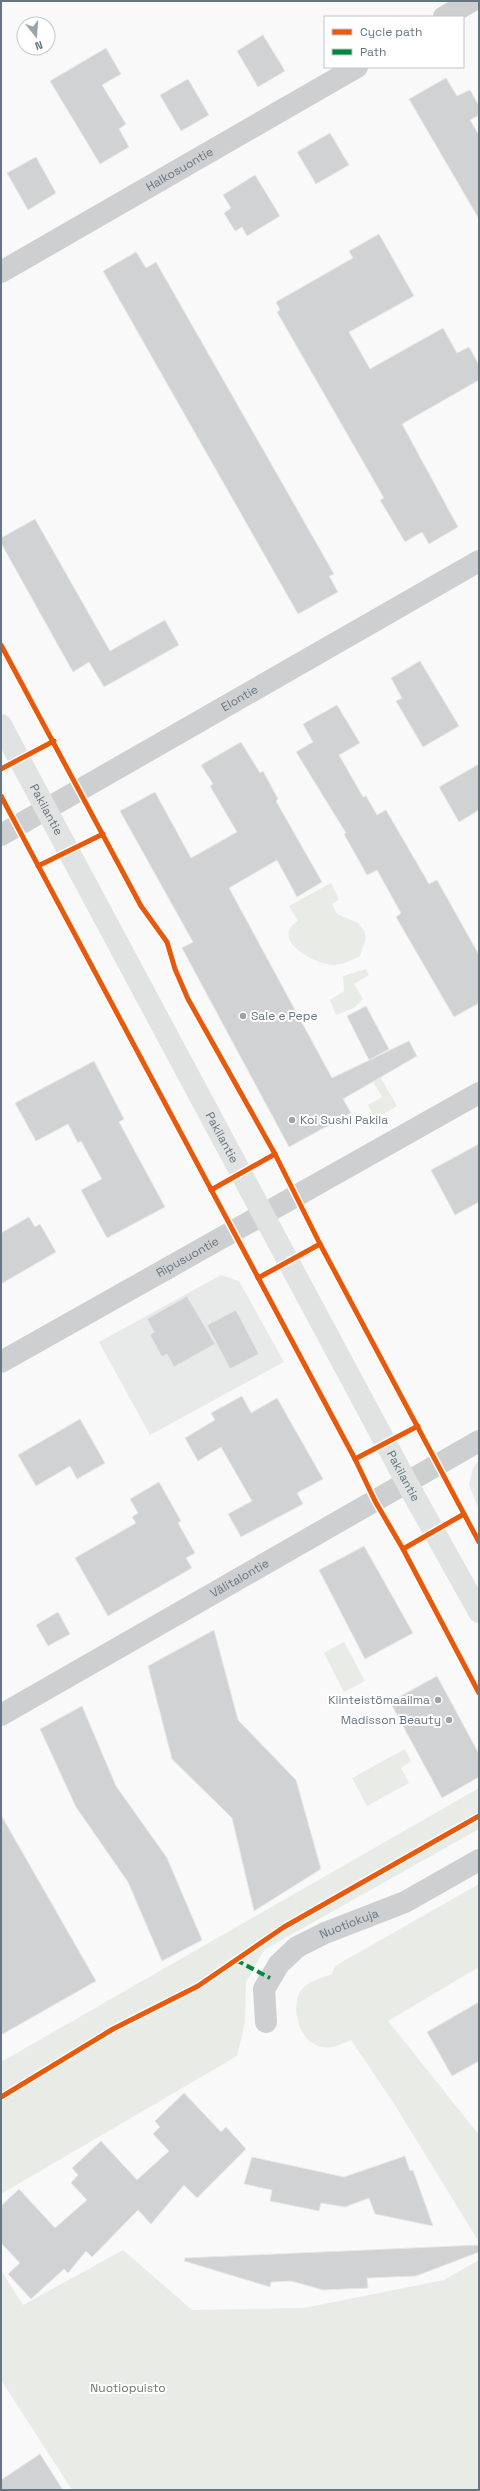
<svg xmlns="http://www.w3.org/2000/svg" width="480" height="2491" viewBox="0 0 480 2491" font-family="'Space Grotesk',sans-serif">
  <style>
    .built { fill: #e8e9e9 }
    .green { fill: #e8ebe6 }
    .building { fill: #d0d2d3; stroke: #e8e8e8 }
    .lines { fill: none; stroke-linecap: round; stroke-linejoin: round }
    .street { stroke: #cecfd0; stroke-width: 22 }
    .secondary { stroke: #e1e2e2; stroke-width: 22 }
    .quiet { stroke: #00873e; stroke-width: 4; stroke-dasharray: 8 4; stroke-linecap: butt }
    .cycleway-casing { stroke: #fff; stroke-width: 8 }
    .cycleway { stroke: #e8590c; stroke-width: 5 }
    .poi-dot { fill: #99a4ac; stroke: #fff; stroke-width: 1.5 }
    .labels { text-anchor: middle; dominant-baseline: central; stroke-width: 4; stroke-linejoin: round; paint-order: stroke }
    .street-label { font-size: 12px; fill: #657683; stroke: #fff }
    .poi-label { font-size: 12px; fill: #657683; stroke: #fff; text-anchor: start }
    .park-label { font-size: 12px; fill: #687a64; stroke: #fff }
  </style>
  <rect width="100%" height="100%" fill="#f9f9f9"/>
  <g class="built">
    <polygon points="221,1275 239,1281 284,1362 150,1435 99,1342"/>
    <polygon points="479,1460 479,1510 469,1485 473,1468"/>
  </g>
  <g class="green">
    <path d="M 331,883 L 339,900 L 332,904 L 337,914 L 358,923 L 364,930 L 366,938 L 360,956 C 352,960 342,965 333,965 C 314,964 269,939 298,921 L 289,906 Z"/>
    <polygon points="366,969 369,975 354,984 363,999 354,1008 336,1015 330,1000 344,991 343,976"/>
    <polygon points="363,1064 380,1077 397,1106 375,1119 368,1105 382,1097"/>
    <polygon points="344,1642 365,1681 344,1692 324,1653"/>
    <polygon points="405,1749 411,1761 401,1768 409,1783 367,1806 352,1778"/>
    <polygon points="479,1788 479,1829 264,1950 246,1982 245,2022 237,2056 1,2194 1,2062"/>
    <path d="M 479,1884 L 479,1967 L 388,2021 L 479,2135 L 479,2242 L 393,2102 L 351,2040 C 342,2044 333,2049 322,2047 C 299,2043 289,2006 302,1989 C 309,1981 323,1977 332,1974 L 335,1966 Z"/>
    <polygon points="123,2250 192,2310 304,2308 444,2280 479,2260 479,2490 72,2490 1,2380 1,2270 23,2305"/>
  </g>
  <g class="building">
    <polygon points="263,35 285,71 258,87 237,51"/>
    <polygon points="106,48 121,74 102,85 126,124 119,129 129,147 100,164 50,81"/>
    <polygon points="446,78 457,96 470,90 479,106 479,115 470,120 479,135 479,219 409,99"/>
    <polygon points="188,79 209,115 181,131 160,95"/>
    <polygon points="330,133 349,165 316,184 297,152"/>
    <polygon points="36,157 56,193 28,210 7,173"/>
    <polygon points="255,175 280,216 247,236 242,227 235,231 224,213 231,208 223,195"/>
    <polygon points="379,234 414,296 349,332 370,369 443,328 457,353 469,347 479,365 479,380 402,424 458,527 429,544 422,532 405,542 380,500 384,498 277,312 280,310 276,302 353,258 349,251"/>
    <polygon points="136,252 146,268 156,262 334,574 329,576 338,592 298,614 103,271"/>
    <polygon points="35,519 110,651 165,620 179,645 104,687 89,662 73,672 1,543 1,538"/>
    <polygon points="420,661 459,726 423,747 396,701 402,698 391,678"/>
    <polygon points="337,705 360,743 339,755 363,797 366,796 377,815 386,810 429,884 437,880 479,955 479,1003 454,1017 396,917 401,913 377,870 367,875 344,834 346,833 296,752 313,742 303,724"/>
    <polygon points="241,742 260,773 263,771 278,799 276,801 322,882 297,897 277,860 229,888 332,1078 409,1041 417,1056 343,1099 351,1113 289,1147 182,948 193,942 120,811 155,792 191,858 237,832 210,786 213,784 201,765"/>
    <polygon points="479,764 479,810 459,822 439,787"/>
    <polygon points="366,1006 389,1049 369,1060 347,1016"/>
    <polygon points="94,1061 124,1119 119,1122 165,1207 107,1238 81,1190 102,1179 81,1141 78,1143 68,1124 36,1141 15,1103"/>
    <polygon points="479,1144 479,1202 455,1215 431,1170"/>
    <polygon points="29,1217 35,1227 40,1224 56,1252 1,1284 1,1233"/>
    <polygon points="187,1296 215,1344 174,1367 167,1354 162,1357 150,1335 154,1332 147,1319"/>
    <polygon points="236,1310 259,1354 230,1369 207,1325"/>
    <polygon points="242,1396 251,1413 277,1398 323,1479 297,1493 303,1504 241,1537 228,1514 252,1501 221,1447 198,1461 185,1438 215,1420 211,1413"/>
    <polygon points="80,1419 105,1463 77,1479 70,1466 36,1486 18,1455"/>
    <polygon points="159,1482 181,1521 178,1523 195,1553 186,1558 192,1568 108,1616 75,1558 136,1523 132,1517 138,1513 130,1499"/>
    <polygon points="364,1546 413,1633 365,1659 319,1570"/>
    <polygon points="58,1612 70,1634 48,1646 36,1625"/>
    <polygon points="214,1630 238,1720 296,1780 321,1869 254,1911 232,1818 172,1759 148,1666"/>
    <polygon points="437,1676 479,1754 479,1777 442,1798 390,1702"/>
    <polygon points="82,1706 116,1786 167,1858 202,1940 162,1961 128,1882 76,1807 40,1729"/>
    <polygon points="1,1815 96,1981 1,2035"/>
    <polygon points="479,2002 479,2061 452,2076 427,2032"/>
    <polygon points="184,2093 221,2132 226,2127 246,2149 197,2198 184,2185 151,2224 138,2210 92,2257 86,2251 68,2273 64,2269 31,2299 8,2274 20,2263 1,2243 1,2206 19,2189 55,2228 87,2200 71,2183 78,2175 72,2168 101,2141 137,2180 169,2151 153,2134 160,2127 155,2121"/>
    <polygon points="405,2156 410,2171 413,2170 433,2226 375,2214 369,2198 345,2207 321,2203 319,2211 270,2201 272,2190 244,2184 252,2157 344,2177"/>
    <polygon points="479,2245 479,2252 416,2276 367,2278 368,2288 323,2290 291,2281 271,2282 270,2287 184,2261 185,2258"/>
    <polygon points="40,2454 63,2490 1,2490 1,2480"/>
  </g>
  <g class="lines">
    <g class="street">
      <polyline points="444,17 472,1"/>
      <path id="s1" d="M 1,272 L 357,67"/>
      <path id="s2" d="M 1,835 L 479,561"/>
      <path id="s3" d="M 1,1362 L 479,1093"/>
      <path id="s4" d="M 1,1715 L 479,1441"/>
      <path id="s5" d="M 266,2022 L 264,1989 L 279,1964 L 297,1947 L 325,1933 L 405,1902 L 479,1860"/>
    </g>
    <path class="secondary" id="s6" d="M 1,725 L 407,1483 L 479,1612"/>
    <polyline class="quiet" points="236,1960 270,1978"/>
    <g class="cycleway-casing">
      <g id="cycleway">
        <polyline points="1,645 141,906 167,942 175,969 188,999 275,1154 320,1244 479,1542"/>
        <polyline points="1,769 54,741"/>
        <polyline points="1,796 355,1459 375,1501 403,1549 479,1693"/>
        <polyline points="38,866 103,834"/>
        <polyline points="211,1190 275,1154"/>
        <polyline points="258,1278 320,1244"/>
        <polyline points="355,1459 418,1426"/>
        <polyline points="403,1549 464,1514"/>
        <polyline points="1,2097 113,2029 198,1986 284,1927 479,1816"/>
      </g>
    </g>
    <use href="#cycleway" class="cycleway"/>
  </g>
  <g class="poi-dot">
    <circle cx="243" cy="1016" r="4"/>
    <circle cx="292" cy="1120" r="4"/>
    <circle cx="438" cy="1700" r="4"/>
    <circle cx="449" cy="1720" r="4"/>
  </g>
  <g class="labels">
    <g class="street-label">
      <text stroke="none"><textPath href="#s1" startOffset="206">Halkosuontie</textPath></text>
      <text stroke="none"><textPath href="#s2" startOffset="275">Elontie</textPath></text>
      <text stroke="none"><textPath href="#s6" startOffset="96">Pakilantie</textPath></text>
      <text stroke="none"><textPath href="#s6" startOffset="468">Pakilantie</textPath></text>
      <text stroke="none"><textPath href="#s3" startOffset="214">Ripusuontie</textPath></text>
      <text stroke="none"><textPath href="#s6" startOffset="852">Pakilantie</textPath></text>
      <text stroke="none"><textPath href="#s4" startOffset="275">Välitalontie</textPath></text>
      <text stroke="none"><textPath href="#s5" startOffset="144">Nuotiokuja</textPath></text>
    </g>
    <g class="poi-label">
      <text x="251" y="1016">Sale e Pepe</text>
      <text x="300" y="1120">Koi Sushi Pakila</text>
      <text x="430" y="1700" text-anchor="end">Kiinteistömaailma</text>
      <text x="441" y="1720" text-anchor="end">Madisson Beauty</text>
    </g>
    <g class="park-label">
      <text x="128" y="2388">Nuotiopuisto</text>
    </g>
  </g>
  <rect width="480" height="2491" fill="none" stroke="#657683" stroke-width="4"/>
  <rect x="324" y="16" width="140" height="52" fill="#ffffff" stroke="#c1c8cd"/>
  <rect x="332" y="29" width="20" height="6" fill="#e8590c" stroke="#c1c8cd"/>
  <text x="360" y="36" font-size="12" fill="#657683">Cycle path</text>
  <rect x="332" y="49" width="20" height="6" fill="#00873e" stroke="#c1c8cd"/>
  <text x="360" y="56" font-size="12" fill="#657683">Path</text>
  <g transform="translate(36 36) rotate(163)"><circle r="19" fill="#ffffff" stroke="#c1c8cd"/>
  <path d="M0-3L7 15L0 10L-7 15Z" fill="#99a4ac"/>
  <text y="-6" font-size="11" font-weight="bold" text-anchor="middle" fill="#657683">N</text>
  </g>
</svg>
